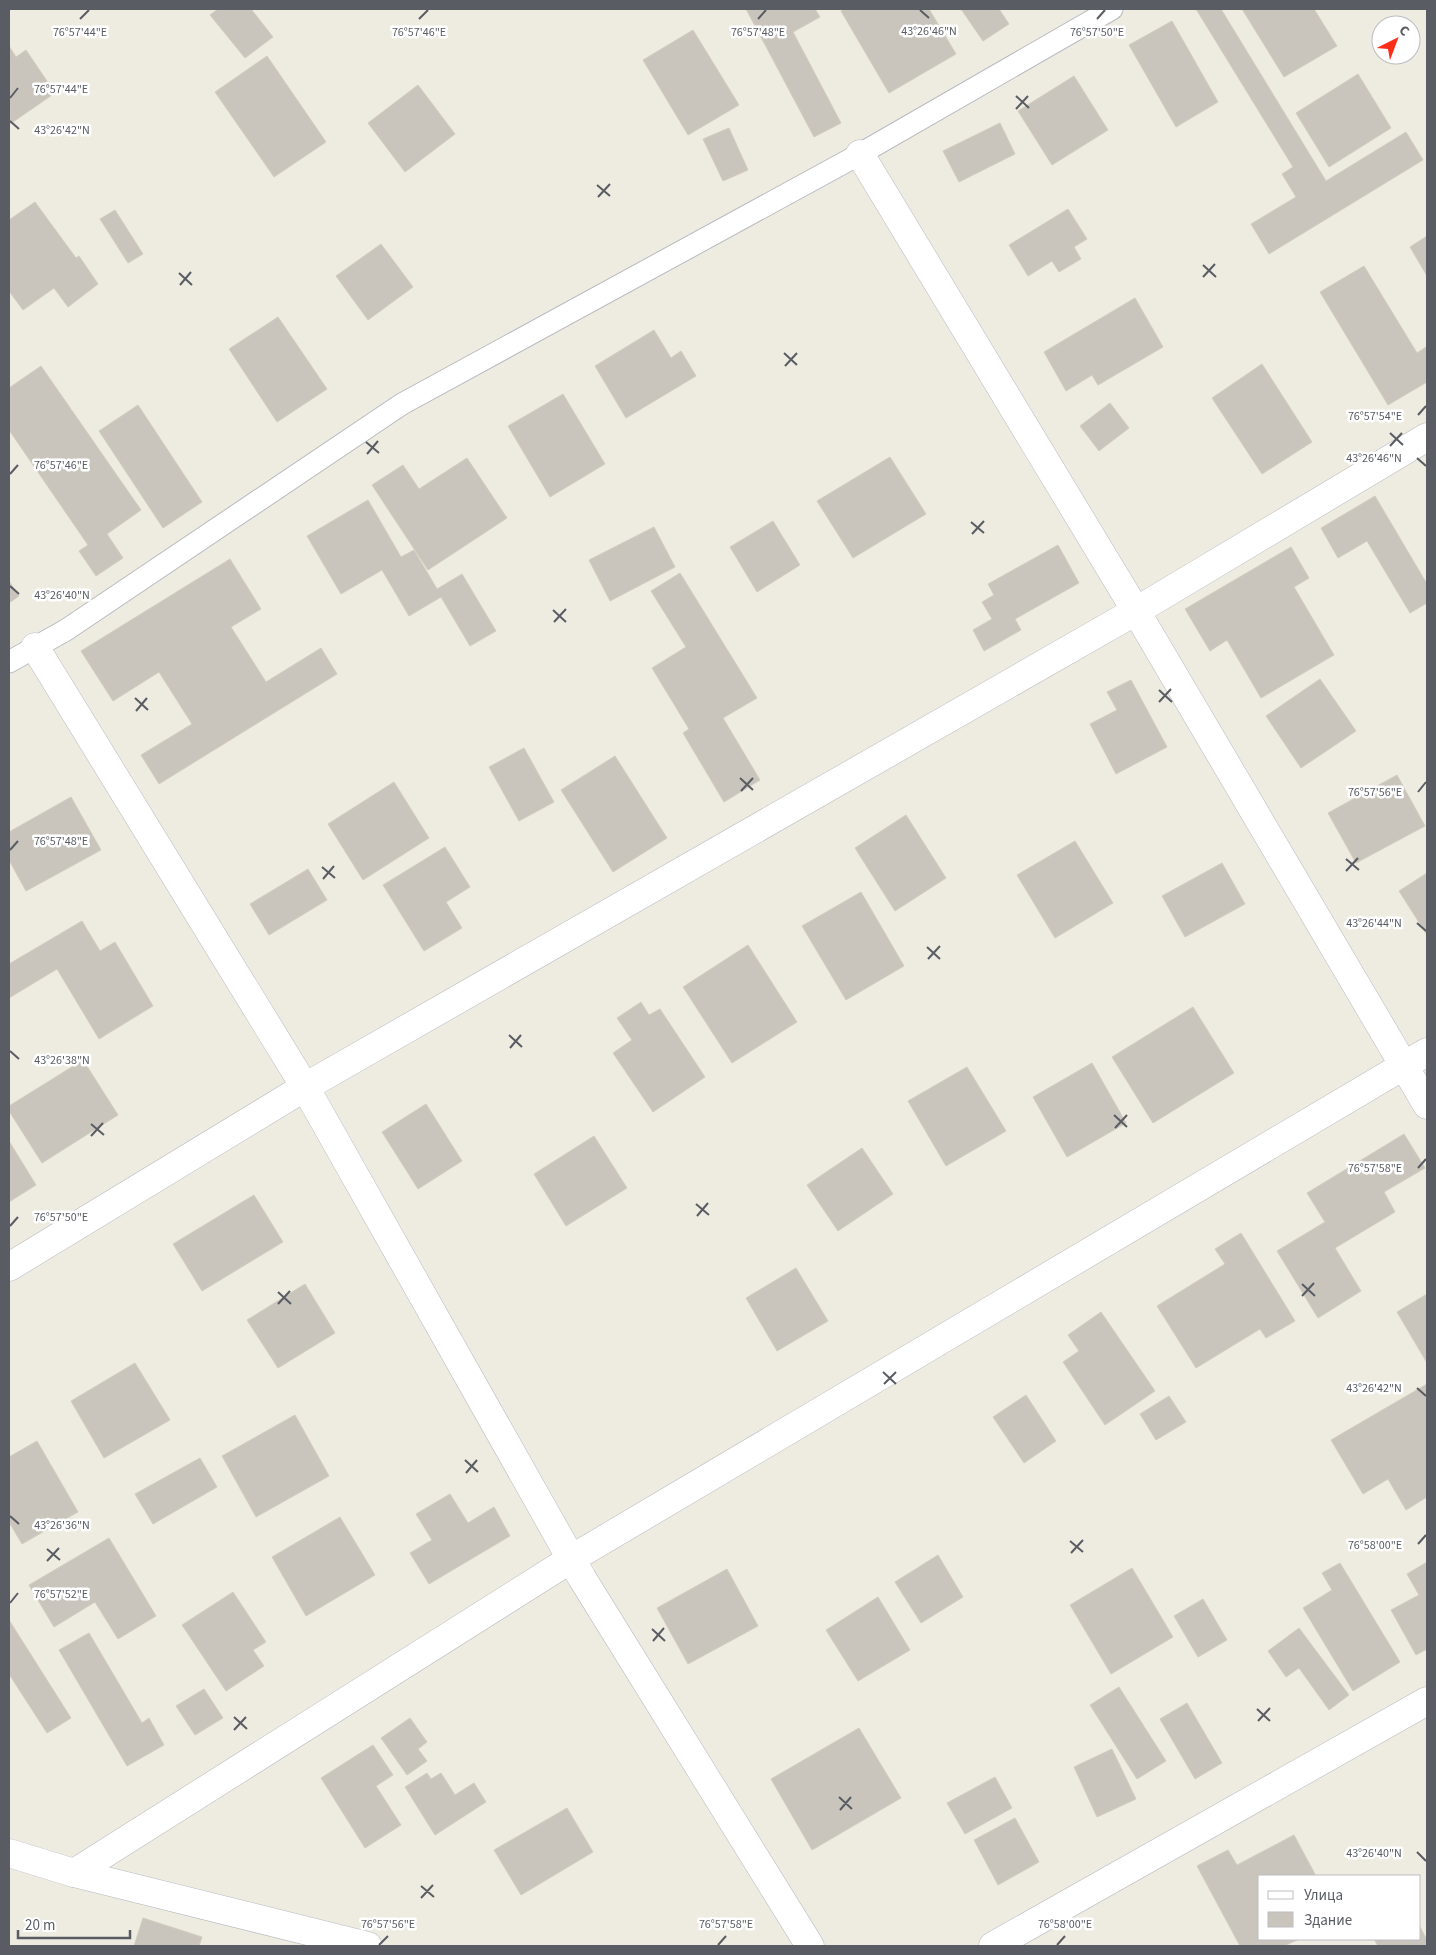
<svg xmlns="http://www.w3.org/2000/svg" width="1436" height="1955" viewBox="0 0 1436 1955" font-family="'Source Sans 3',sans-serif">
  <style>
    .building { fill: #c9c5bd; stroke: #d3cdbe }
    .lines { fill: none; stroke-linecap: round; stroke-linejoin: round }
    .service-casing { stroke: #b8bbc1; stroke-width: 23 }
    .minor-casing { stroke: #b8bbc1; stroke-width: 29 }
    .service { stroke: #fff; stroke-width: 21 }
    .minor { stroke: #fff; stroke-width: 28 }
    .ticks { fill: none; stroke: #595d63; stroke-width: 2 }
    .ticks-label { font-size: 12px; text-anchor: middle; fill: #595d63; stroke: #fff; stroke-width: 5; stroke-linejoin: round; paint-order: stroke }
  </style>
  <rect width="100%" height="100%" fill="#eeebe0"/>
  <g class="building">
    <polygon points="218,9 251,9 273,37 245,58 210,15"/>
    <polygon points="746,9 815,9 820,17 793,32 841,123 814,137"/>
    <polygon points="845,9 929,9 956,54 889,93 841,11"/>
    <polygon points="961,9 999,9 1009,24 983,41"/>
    <polygon points="1196,9 1221,9 1326,181 1406,132 1423,160 1269,254 1251,224 1296,197 1282,174 1293,167"/>
    <polygon points="1242,9 1314,9 1337,46 1284,77"/>
    <polygon points="1172,21 1218,102 1176,127 1129,45"/>
    <polygon points="693,30 739,105 688,135 643,60"/>
    <polygon points="9,46 16,57 26,50 55,93 10,124"/>
    <polygon points="267,56 326,142 274,177 215,92"/>
    <polygon points="1358,74 1391,128 1329,167 1296,113"/>
    <polygon points="1074,76 1108,130 1052,165 1018,111"/>
    <polygon points="418,85 455,134 405,172 368,123"/>
    <polygon points="1000,123 1015,154 959,182 943,151"/>
    <polygon points="729,128 748,170 723,181 703,139"/>
    <polygon points="35,202 76,258 79,256 98,284 68,307 54,288 23,310 9,291 9,220"/>
    <polygon points="1068,209 1087,239 1074,247 1081,259 1059,272 1052,261 1028,276 1009,245"/>
    <polygon points="115,210 143,254 128,263 100,219"/>
    <polygon points="1427,236 1427,276 1410,247"/>
    <polygon points="381,244 413,287 368,320 336,276"/>
    <polygon points="1364,266 1417,353 1426,347 1427,348 1427,382 1388,405 1320,292"/>
    <polygon points="1135,298 1163,347 1098,385 1092,375 1066,391 1044,352"/>
    <polygon points="278,317 327,389 277,422 229,349"/>
    <polygon points="654,330 671,358 681,351 696,376 626,418 595,366"/>
    <polygon points="1262,364 1312,442 1262,474 1212,398"/>
    <polygon points="41,366 141,510 107,534 123,558 96,576 79,551 88,545 9,430 9,388"/>
    <polygon points="563,394 605,464 550,497 508,426"/>
    <polygon points="1110,403 1129,428 1099,451 1080,426"/>
    <polygon points="138,405 202,502 163,528 99,431"/>
    <polygon points="890,457 926,514 853,558 817,501"/>
    <polygon points="467,458 507,518 428,570 372,485 403,465 419,489"/>
    <polygon points="1375,496 1427,584 1427,603 1410,613 1367,541 1338,558 1321,528"/>
    <polygon points="368,500 401,557 414,550 437,589 462,574 496,631 470,646 441,597 409,616 382,570 341,594 307,536"/>
    <polygon points="773,521 800,565 757,592 730,547"/>
    <polygon points="654,527 675,567 610,601 589,560"/>
    <polygon points="1058,545 1079,583 1015,619 1021,630 984,651 973,630 992,619 982,602 994,595 988,584"/>
    <polygon points="1291,547 1309,578 1294,587 1334,655 1261,698 1227,640 1210,651 1185,609"/>
    <polygon points="230,559 261,609 231,627 266,682 321,648 337,674 159,784 141,755 192,724 159,672 113,701 81,651"/>
    <polygon points="680,573 757,698 723,718 760,780 724,802 683,733 689,729 652,668 686,647 651,591"/>
    <polygon points="9,581 19,596 9,603"/>
    <polygon points="1320,679 1356,731 1301,768 1266,716"/>
    <polygon points="1131,680 1167,747 1116,774 1090,724 1117,710 1107,692"/>
    <polygon points="524,748 554,802 519,821 489,767"/>
    <polygon points="615,756 667,838 613,872 561,790"/>
    <polygon points="1397,775 1425,826 1356,863 1328,813"/>
    <polygon points="394,782 429,838 363,880 328,824"/>
    <polygon points="71,797 101,850 26,891 9,860 9,832"/>
    <polygon points="906,815 946,878 895,911 855,848"/>
    <polygon points="1075,841 1113,903 1055,938 1017,875"/>
    <polygon points="445,847 470,887 446,902 462,928 424,951 383,885"/>
    <polygon points="1222,863 1245,904 1185,937 1162,896"/>
    <polygon points="308,869 327,900 269,935 250,904"/>
    <polygon points="1427,873 1427,935 1399,891"/>
    <polygon points="861,892 904,966 846,1000 802,926"/>
    <polygon points="82,921 100,951 115,942 153,1006 99,1039 57,969 9,998 9,964"/>
    <polygon points="748,945 797,1022 732,1063 683,987"/>
    <polygon points="641,1002 649,1015 660,1009 705,1077 653,1112 613,1053 632,1040 617,1018"/>
    <polygon points="1193,1007 1234,1073 1153,1123 1112,1057"/>
    <polygon points="83,1060 118,1115 42,1163 9,1111 9,1106"/>
    <polygon points="1092,1063 1126,1123 1067,1157 1033,1097"/>
    <polygon points="967,1067 1006,1131 946,1166 908,1101"/>
    <polygon points="426,1104 462,1161 418,1189 382,1132"/>
    <polygon points="1404,1134 1425,1168 1384,1192 1395,1212 1335,1248 1361,1291 1318,1318 1277,1251 1325,1222 1307,1193"/>
    <polygon points="594,1136 627,1188 566,1226 534,1174"/>
    <polygon points="9,1141 36,1185 9,1202"/>
    <polygon points="862,1148 893,1194 838,1231 807,1185"/>
    <polygon points="254,1195 283,1242 202,1291 173,1244"/>
    <polygon points="1241,1233 1295,1321 1266,1338 1260,1329 1196,1368 1157,1306 1225,1264 1215,1249"/>
    <polygon points="796,1268 828,1321 777,1351 746,1298"/>
    <polygon points="305,1284 335,1333 278,1368 247,1320"/>
    <polygon points="1427,1294 1427,1363 1397,1312"/>
    <polygon points="1101,1312 1155,1391 1105,1425 1063,1362 1079,1351 1068,1335"/>
    <polygon points="135,1363 170,1420 104,1458 71,1401"/>
    <polygon points="1427,1384 1427,1497 1406,1510 1388,1479 1363,1494 1331,1440"/>
    <polygon points="1026,1395 1056,1441 1024,1463 993,1417"/>
    <polygon points="1169,1396 1186,1422 1156,1440 1140,1414"/>
    <polygon points="295,1415 329,1476 256,1517 222,1456"/>
    <polygon points="37,1441 78,1512 22,1544 9,1522 9,1457"/>
    <polygon points="200,1458 217,1487 153,1524 135,1494"/>
    <polygon points="450,1494 468,1523 494,1507 510,1536 429,1584 410,1553 432,1540 416,1514"/>
    <polygon points="340,1517 375,1575 306,1616 272,1557"/>
    <polygon points="109,1538 156,1616 118,1639 95,1602 54,1627 29,1585"/>
    <polygon points="938,1555 963,1597 921,1623 895,1582"/>
    <polygon points="1427,1562 1427,1649 1416,1655 1391,1610 1419,1595 1407,1574"/>
    <polygon points="1340,1563 1400,1662 1353,1691 1303,1608 1332,1590 1322,1573"/>
    <polygon points="1132,1568 1173,1637 1111,1674 1070,1605"/>
    <polygon points="727,1569 758,1626 688,1664 657,1608"/>
    <polygon points="233,1592 266,1642 253,1650 264,1666 226,1691 182,1625"/>
    <polygon points="878,1597 910,1650 858,1681 826,1630"/>
    <polygon points="1203,1599 1227,1640 1198,1657 1174,1616"/>
    <polygon points="9,1620 71,1718 47,1733 9,1674"/>
    <polygon points="1299,1628 1349,1695 1329,1710 1299,1668 1286,1677 1268,1651"/>
    <polygon points="89,1633 142,1723 149,1718 164,1745 127,1766 59,1650"/>
    <polygon points="1119,1687 1166,1761 1137,1779 1090,1705"/>
    <polygon points="204,1689 223,1718 195,1735 176,1706"/>
    <polygon points="1187,1703 1222,1763 1195,1779 1160,1719"/>
    <polygon points="410,1718 427,1742 418,1749 427,1761 407,1775 381,1738"/>
    <polygon points="859,1728 901,1798 812,1850 771,1779"/>
    <polygon points="373,1745 393,1775 376,1786 401,1825 365,1848 321,1778"/>
    <polygon points="1112,1749 1136,1799 1097,1817 1074,1767"/>
    <polygon points="427,1773 431,1779 441,1773 455,1795 474,1783 486,1802 435,1835 405,1787"/>
    <polygon points="995,1777 1012,1808 965,1834 947,1803"/>
    <polygon points="567,1808 593,1852 521,1895 494,1850"/>
    <polygon points="1015,1818 1039,1862 998,1885 974,1840"/>
    <polygon points="1294,1835 1316,1876 1260,1876 1260,1939 1297,1940 1284,1946 1240,1946 1197,1866 1228,1850 1237,1865"/>
    <polygon points="143,1918 202,1937 199,1946 134,1946"/>
    <polygon points="1420,1927 1427,1940 1427,1946 1378,1946 1374,1939 1420,1939"/>
  </g>
  <g class="lines">
    <g class="service-casing">
      <polyline id="service" points="9,662 66,630 402,404 860,154 1112,9"/>
    </g>
    <g class="minor-casing">
      <g id="minor">
        <polyline points="860,154 1136,611 1427,1105"/>
        <polyline points="35,647 305,1087 582,1578 810,1946"/>
        <polyline points="9,1267 305,1087 1136,611 1427,437"/>
        <polyline points="9,1853 74,1873 368,1946"/>
        <polyline points="74,1873 571,1559 1427,1052"/>
        <polyline points="993,1946 1427,1701"/>
      </g>
    </g>
    <use href="#service" class="service"/>
    <use href="#minor" class="minor"/>
  </g>
  <path class="ticks" d="M 920,10 L 929,18M 80,19 L 89,10M 419,19 L 428,10M 758,19 L 766,10M 1097,19 L 1105,10M 1016,96 L 1029,108M 10,98 L 18,88M 1016,109 L 1028,96M 10,121 L 19,129M 597,185 L 610,196M 598,197 L 610,184M 1203,265 L 1216,277M 179,273 L 192,285M 1203,277 L 1215,264M 180,285 L 191,272M 784,353 L 797,365M 785,366 L 797,353M 1418,415 L 1426,406M 1390,433 L 1403,445M 366,442 L 379,453M 1390,446 L 1402,433M 367,454 L 378,441M 1417,458 L 1426,466M 10,474 L 18,465M 971,522 L 984,533M 972,534 L 984,521M 10,586 L 19,594M 553,610 L 566,622M 554,622 L 566,609M 1159,690 L 1172,702M 135,698 L 148,710M 1159,702 L 1171,689M 136,711 L 147,698M 740,778 L 753,790M 741,791 L 753,778M 1418,792 L 1426,782M 10,850 L 18,841M 1346,859 L 1359,870M 322,867 L 335,878M 1346,871 L 1358,858M 323,879 L 334,866M 1417,923 L 1426,931M 927,947 L 940,959M 928,959 L 940,946M 509,1035 L 522,1047M 510,1048 L 521,1035M 10,1051 L 19,1059M 1114,1115 L 1127,1127M 91,1124 L 104,1135M 1115,1128 L 1127,1115M 91,1136 L 103,1123M 1418,1168 L 1426,1159M 696,1204 L 709,1215M 697,1216 L 708,1203M 10,1226 L 18,1217M 1302,1284 L 1315,1296M 278,1292 L 291,1304M 1302,1296 L 1314,1283M 278,1304 L 290,1291M 883,1372 L 896,1384M 884,1384 L 896,1372M 1417,1388 L 1426,1396M 465,1460 L 478,1472M 466,1473 L 477,1460M 10,1516 L 19,1524M 1070,1541 L 1083,1552M 1418,1544 L 1426,1535M 47,1549 L 60,1560M 1071,1553 L 1083,1540M 47,1561 L 59,1548M 10,1603 L 18,1593M 652,1629 L 665,1641M 653,1641 L 664,1628M 1257,1709 L 1270,1721M 234,1717 L 247,1729M 1258,1721 L 1270,1708M 234,1730 L 246,1717M 839,1797 L 852,1809M 840,1810 L 851,1797M 1417,1852 L 1426,1861M 421,1886 L 434,1897M 421,1898 L 433,1885M 379,1945 L 388,1936M 718,1945 L 726,1936M 1057,1945 L 1065,1936"/>
  <g class="ticks-label">
    <text x="929" y="35">43°26'46"N</text>
    <text x="419" y="36">76°57'46"E</text>
    <text x="758" y="36">76°57'48"E</text>
    <text x="1097" y="36">76°57'50"E</text>
    <text x="80" y="36">76°57'44"E</text>
    <text x="61" y="93">76°57'44"E</text>
    <text x="62" y="134">43°26'42"N</text>
    <text x="1375" y="420">76°57'54"E</text>
    <text x="1374" y="462">43°26'46"N</text>
    <text x="61" y="469">76°57'46"E</text>
    <text x="62" y="599">43°26'40"N</text>
    <text x="1375" y="796">76°57'56"E</text>
    <text x="61" y="845">76°57'48"E</text>
    <text x="1374" y="927">43°26'44"N</text>
    <text x="62" y="1064">43°26'38"N</text>
    <text x="1375" y="1172">76°57'58"E</text>
    <text x="61" y="1221">76°57'50"E</text>
    <text x="1374" y="1392">43°26'42"N</text>
    <text x="62" y="1529">43°26'36"N</text>
    <text x="1375" y="1549">76°58'00"E</text>
    <text x="61" y="1598">76°57'52"E</text>
    <text x="1374" y="1857">43°26'40"N</text>
    <text x="388" y="1928">76°57'56"E</text>
    <text x="726" y="1928">76°57'58"E</text>
    <text x="1065" y="1928">76°58'00"E</text>
  </g>
  <rect width="1436" height="1955" fill="none" stroke="#595d63" stroke-width="20"/>
  <rect x="1258" y="1875" width="162" height="65" fill="#ffffff" stroke="#bdbec1"/>
  <rect x="1268" y="1891" width="25" height="8" fill="#ffffff" stroke="#bdbec1"/>
  <text x="1304" y="1900" font-size="15" fill="#595d63">Улица</text>
  <rect x="1268" y="1912" width="25" height="15" fill="#c9c5bd" stroke="#bdbec1"/>
  <text x="1304" y="1925" font-size="15" fill="#595d63">Здание</text>
  <g transform="translate(1396 40) rotate(42)"><circle r="24" fill="#ffffff" stroke="#bdbec1"/>
  <path d="M0-4L9 19L0 12L-9 19Z" fill="#fb2e19"/>
  <text y="-8" font-size="14" font-weight="bold" text-anchor="middle" fill="#595d63">С</text>
  </g>
  <path d="M18 1930v8h112v-8" fill="none" stroke="#595d63" stroke-width="2.5"/>
  <text x="25" y="1930" font-size="15" fill="#595d63" stroke="#ffffff" stroke-width="4" paint-order="stroke">20 m</text>
</svg>
